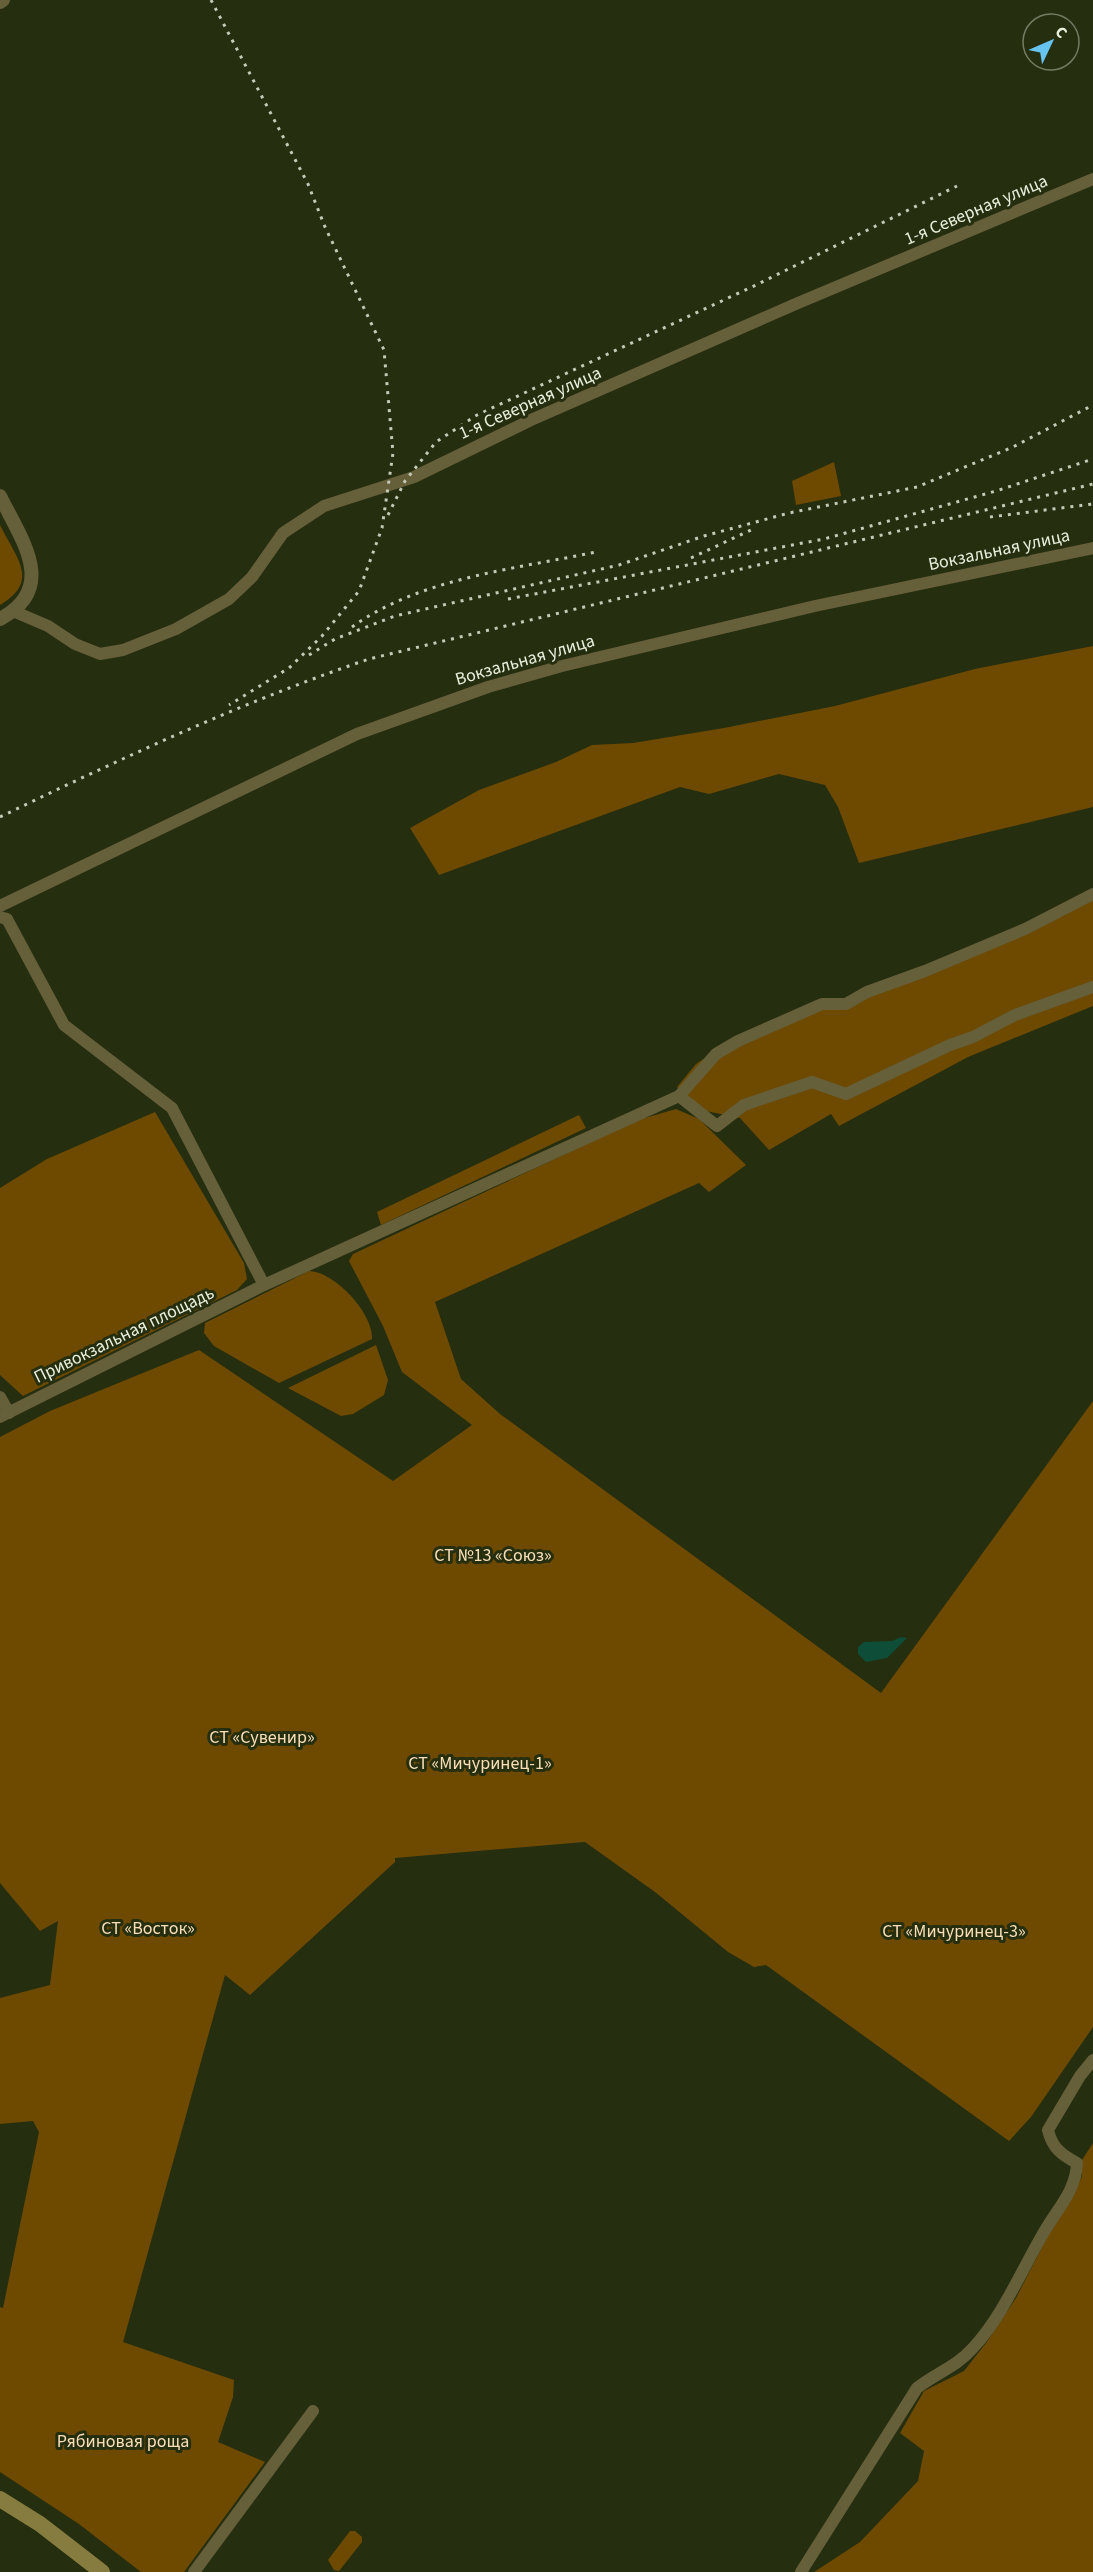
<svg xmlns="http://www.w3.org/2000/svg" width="1093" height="2572" viewBox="0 0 1093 2572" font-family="'Source Sans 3',sans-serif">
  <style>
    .green { fill: #6d4a00 }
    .water { fill: #0e4d37 }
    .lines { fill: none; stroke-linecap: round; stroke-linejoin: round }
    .minor { stroke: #655f3a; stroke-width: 12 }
    .tertiary { stroke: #655f3a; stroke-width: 14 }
    .secondary { stroke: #867c3f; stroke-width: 16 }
    .rail { stroke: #c4cab6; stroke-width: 3; stroke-dasharray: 3 6; stroke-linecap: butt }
    .labels { text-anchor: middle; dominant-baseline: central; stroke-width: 6; stroke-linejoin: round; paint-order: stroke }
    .street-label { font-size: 18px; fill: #e9efdd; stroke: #262e10 }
    .park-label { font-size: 18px; fill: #f9deb6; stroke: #262e10 }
  </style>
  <rect width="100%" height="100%" fill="#262e10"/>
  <g class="green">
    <polygon points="834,462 841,496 796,505 792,481"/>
    <path d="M 0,525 C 16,558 41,581 0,605 Z"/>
    <polygon points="1093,646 1093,807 859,863 838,807 825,785 779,774 709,794 680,787 439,875 410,828 479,790 556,762 592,745 633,743 724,728 835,706 975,669"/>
    <polygon points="1093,889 1093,1006 968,1057 839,1126 831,1114 769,1150 740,1118 706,1111 677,1087 696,1064 718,1049 846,1001 1025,925"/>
    <polygon points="676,1109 699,1119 746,1165 709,1192 699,1183 435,1302 461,1379 500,1414 881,1693 1093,1401 1093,2027 1031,2117 1009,2141 766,1965 754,1967 728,1952 655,1892 585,1842 395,1858 395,1862 250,1995 225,1975 123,2342 234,2380 233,2397 218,2442 265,2462 184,2572 141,2572 79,2524 0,2472 0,2307 3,2308 39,2132 33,2121 0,2124 0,1998 50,1985 58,1921 40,1931 0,1883 0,1437 50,1411 199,1350 393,1481 472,1425 402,1372 383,1326 349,1261 353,1254 638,1120"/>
    <polygon points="155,1112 244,1263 247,1279 237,1290 23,1396 0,1375 0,1188 47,1159"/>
    <polygon points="579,1115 586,1128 381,1225 377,1212"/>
    <path d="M 309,1271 C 335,1272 373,1313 372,1339 L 279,1383 L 214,1346 L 204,1333 L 205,1323 Z"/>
    <polygon points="376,1345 388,1380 384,1395 353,1414 341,1416 288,1388"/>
    <polygon points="1093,2143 1093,2572 814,2572 860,2542 918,2481 924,2451 900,2433 924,2391 964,2371 986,2343 1016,2298 1054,2224 1074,2195 1082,2176 1082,2160"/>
    <polygon points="350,2531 355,2531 362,2537 362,2542 339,2571 334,2570 328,2560"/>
  </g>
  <polygon class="water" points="901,1637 907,1638 887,1658 866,1662 858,1654 858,1647 864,1642 892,1641"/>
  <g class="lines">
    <g class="minor">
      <polyline points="13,611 48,626 75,644 100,654 123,650 176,629 229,599 252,577 283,533 324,506 414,477 531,420 798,303 1093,179"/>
      <polyline points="0,906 357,734 488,687 562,666 815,606 1093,548"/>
      <polyline points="0,917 7,919 64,1025 172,1108 264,1285"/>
      <polyline points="679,1096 717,1126 744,1105 812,1082 846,1094 950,1045 973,1037 1015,1015 1093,987"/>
      <polyline points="0,1397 9,1413"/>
      <polyline points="0,1417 264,1285 679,1096 716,1054 738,1041 822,1004 846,1004 867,992 925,971 1025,929 1093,894"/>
      <polyline points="194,2572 313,2411"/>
      <path d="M 801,2572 L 917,2388 C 936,2373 956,2367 972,2349 C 1003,2316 1021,2271 1044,2232 C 1057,2209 1076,2191 1077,2163 C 1062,2155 1052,2148 1048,2130 L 1080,2076 L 1093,2060"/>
    </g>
    <g class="tertiary">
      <polyline points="0,2 3,0"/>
      <path d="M 0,496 C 21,539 59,588 0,619"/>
    </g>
    <polyline class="secondary" points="0,2499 40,2524 102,2572"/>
    <g class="rail">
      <polyline points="211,0 308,184 325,227 384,350 393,453 382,528 359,591 322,636 289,668 229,705"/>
      <polyline points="388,515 405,481 436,442 477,415 756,285 957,186"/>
      <polyline points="990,517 1093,504"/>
      <polyline points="691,558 753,529"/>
      <polyline points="508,599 824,539 996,491 1093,459"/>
      <path d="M 352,627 C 420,578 515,569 596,552"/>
      <polyline points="309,655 335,639 395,616 619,565 704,536 789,513 917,487 1013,447 1093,405"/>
      <path d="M 0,817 C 120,759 242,702 369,659 L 1093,484"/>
    </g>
  </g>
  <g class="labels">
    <g class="street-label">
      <text transform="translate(976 210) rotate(-23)">1-я Северная улица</text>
      <text transform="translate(530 403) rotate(-24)">1-я Северная улица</text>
      <text transform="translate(999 550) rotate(-12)">Вокзальная улица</text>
      <text transform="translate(525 660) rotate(-16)">Вокзальная улица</text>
      <text transform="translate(124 1335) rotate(-26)">Привокзальная площадь</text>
    </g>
    <g class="park-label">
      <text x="493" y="1555">СТ №13 «Союз»</text>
      <text x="262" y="1737">СТ «Сувенир»</text>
      <text x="480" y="1763">СТ «Мичуринец-1»</text>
      <text x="148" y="1928">СТ «Восток»</text>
      <text x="954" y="1931">СТ «Мичуринец-3»</text>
      <text x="123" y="2441">Рябиновая роща</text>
    </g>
  </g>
  <g transform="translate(1051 42) rotate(46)"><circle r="28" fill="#262e10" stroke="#747b62" stroke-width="1.5"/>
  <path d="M0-4.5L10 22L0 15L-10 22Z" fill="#66c4ef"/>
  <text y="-9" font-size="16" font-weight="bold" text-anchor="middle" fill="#e9efdd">С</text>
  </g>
</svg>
